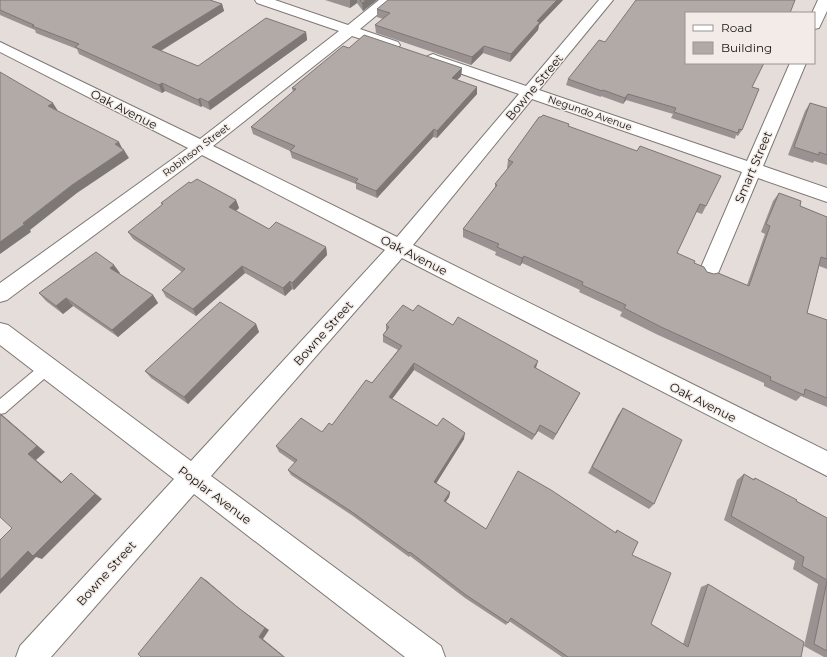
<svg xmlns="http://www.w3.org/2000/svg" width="827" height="657" viewBox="0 0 827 657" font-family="Montserrat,sans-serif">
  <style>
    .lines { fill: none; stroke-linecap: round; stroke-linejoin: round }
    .service-casing { stroke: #7f7875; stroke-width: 2 }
    .minor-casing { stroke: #7f7875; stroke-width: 2 }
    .service { fill: #fff; fill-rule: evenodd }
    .minor { fill: #fff; fill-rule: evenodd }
    .wall { fill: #999290 }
    .shaded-wall { fill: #7d7775 }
    .building { fill: #b2aaa7; stroke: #7d7775 }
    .labels { text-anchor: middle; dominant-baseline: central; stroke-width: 3; stroke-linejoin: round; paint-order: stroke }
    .far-street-label { font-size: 10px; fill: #151311; stroke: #f2ebe7 }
    .street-label { font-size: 12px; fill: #151311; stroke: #f2ebe7 }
  </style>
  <rect width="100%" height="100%" fill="#e5ddda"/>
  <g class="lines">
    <g class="service-casing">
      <polygon id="service" points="47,362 52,364 54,368 52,372 5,413 0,414 0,399 42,364"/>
    </g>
    <g class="minor-casing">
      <g id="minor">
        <polygon points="255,0 275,0 348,25 379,0 395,0 360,29 398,42 400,45 398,48 393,49 388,48 352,36 213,146 397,237 519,94 428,62 425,59 428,56 433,54 438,56 526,86 599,0 613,0 539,90 747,161 790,63 806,63 763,166 827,188 827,202 758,178 716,278 709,280 702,278 699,272 742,172 532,99 413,245 827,451 827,476 402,258 211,476 441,646 445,657 405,657 194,494 51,657 16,657 20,646 174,479 0,345 0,323 8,325 191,461 385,250 202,155 7,300 0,302 0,283 188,148 0,52 0,42 200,139 339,31 257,3"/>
        <polygon points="818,0 827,0 827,11 819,28 814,29 814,13 812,13"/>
      </g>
    </g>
    <use href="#service" class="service"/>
    <use href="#minor" class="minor"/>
  </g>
  <g class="wall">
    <polygon points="0,0 222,4 224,11 161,51 198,66 306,32 307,40 210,110 202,106 201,107 165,91 162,93 79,54 77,49 36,33 35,30 0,15"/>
    <polygon points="325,0 377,0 363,11 357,3 350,8"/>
    <polygon points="388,0 563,0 539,25 538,30 510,62 483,53 471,65 376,33 375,25 383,19 377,17 377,9"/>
    <polygon points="686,13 752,87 742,130 738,136 736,135 735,139 671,118 673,114 626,100 623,104 601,96 601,97 566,85 568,79 605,42"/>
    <polygon points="349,48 462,68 461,76 457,80 477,94 437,138 433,137 377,198 356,189 356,184 292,158 290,151 253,134 251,127 293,92 292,88"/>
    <polygon points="810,103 827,108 827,165 814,161 813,163 788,155 805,111"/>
    <polygon points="569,124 568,126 706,206 702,214 696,212 677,253 694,263 707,272 747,285 765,234 761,232 773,201 779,193 800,206 827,217 827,269 819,266 807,313 827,320 827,407 801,396 796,401 764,386 764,383 656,334 620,316 622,312 579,292 580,290 522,263 520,266 495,255 496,252 463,237 463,229 495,188 495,184 508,168 507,168 508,160"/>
    <polygon points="191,183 236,200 239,208 236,211 269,229 326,247 327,255 294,290 292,289 285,296 245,273 196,316 166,297 162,290 182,272 133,239 128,232 162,205 161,203"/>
    <polygon points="120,273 119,274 153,295 158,303 118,337 73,306 63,314 46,301 39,293"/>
    <polygon points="413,311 453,325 535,368 580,393 553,440 538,431 532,440 414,370 392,399 437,426 464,439 436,483 450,492 449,497 446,502 486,529 615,532 617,530 632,555 651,624 683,644 701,587 708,584 801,657 562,657 509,621 506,625 465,598 410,556 409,557 353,516 291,475 288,470 295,463 279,452 276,446 322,432 332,425 372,383 398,350 383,342 383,335 386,331 386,325"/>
    <polygon points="256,324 259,332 188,404 151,378 145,371"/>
    <polygon points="623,408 654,504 649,509 588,473 618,415"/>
    <polygon points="744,474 753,479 755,478 827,518 827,657 824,657 804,646 818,584 793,569 795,561 724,520 737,480"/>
  </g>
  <g class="shaded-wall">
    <polygon points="350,0 357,0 357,3 350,8"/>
    <polygon points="366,0 377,0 363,11 362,3"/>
    <polygon points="557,0 563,0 539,25 538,30 510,62 511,54 537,21"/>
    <polygon points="222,4 224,11 155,54 152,47"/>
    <polygon points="306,32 307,40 210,110 208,102"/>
    <polygon points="484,46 483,53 471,65 472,57"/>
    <polygon points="462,68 461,76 452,85 452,78"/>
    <polygon points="162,83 165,91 162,93 159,85"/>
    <polygon points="477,87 477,94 437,138 437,131"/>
    <polygon points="628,94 626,100 623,104 625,98"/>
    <polygon points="200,98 202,106 201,107 198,100"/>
    <polygon points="53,103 58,111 48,106"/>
    <polygon points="434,129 433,137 377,198 376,191"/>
    <polygon points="119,142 123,150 115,144"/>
    <polygon points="124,150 129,158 77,193 30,230 31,232 0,254 0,242 23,223 72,185"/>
    <polygon points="236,200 239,208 232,214 229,207"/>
    <polygon points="326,247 327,255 294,290 292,283"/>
    <polygon points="524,256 522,263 520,266 522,258"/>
    <polygon points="114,265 120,273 116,276 110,268"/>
    <polygon points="242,266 245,273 196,316 193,309"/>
    <polygon points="290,281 292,289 285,296 283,288"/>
    <polygon points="153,295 158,303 118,337 112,330"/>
    <polygon points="66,298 73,306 63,314 56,306"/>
    <polygon points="256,324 259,332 188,404 184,397"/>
    <polygon points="538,361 536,368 532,374 534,367"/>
    <polygon points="414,363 414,370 389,403 389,397"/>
    <polygon points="580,393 577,399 553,440 556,434"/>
    <polygon points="0,413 45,452 36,460 69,488 61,483 28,454"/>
    <polygon points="540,425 538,431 532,440 535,435"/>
    <polygon points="465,433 464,439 434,487 434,482"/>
    <polygon points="71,473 78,479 102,499 42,559 36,557 0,594 0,580"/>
    <polygon points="450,492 449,497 443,505 444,501"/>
    <polygon points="201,577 206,580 240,609 269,630 263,639 285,657 284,657 259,637 236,606"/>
  </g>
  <g class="building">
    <polygon points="0,0 210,0 222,4 152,47 198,66 266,18 306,32 208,102 200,98 198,100 162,83 159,85 75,47 79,44 32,26 34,25 0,10"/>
    <polygon points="360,0 366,0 362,3"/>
    <polygon points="388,0 557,0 537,21 540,22 511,54 484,46 472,57 375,25 390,13 377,9"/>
    <polygon points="636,0 795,0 790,13 686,13 686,63 764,63 752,87 759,89 742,130 739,129 738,133 674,112 676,108 628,94 625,98 603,90 602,91 568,79 599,40 605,42"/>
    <polygon points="364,35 462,68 452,78 477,87 437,131 434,129 376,191 355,182 358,179 290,151 295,146 251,127 296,89 292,88 343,46 349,48"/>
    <polygon points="0,72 53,103 48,106 119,142 115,144 124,150 72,185 23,223 25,224 0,242"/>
    <polygon points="810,103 827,108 827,155 819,152 819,155 794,147"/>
    <polygon points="543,115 569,124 568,126 637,151 640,146 721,176 706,206 700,204 677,253 695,261 694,263 704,267 707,272 714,274 718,273 749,286 770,226 766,224 779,193 801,201 800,206 827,217 827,259 821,257 807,313 827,320 827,398 805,389 804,395 770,380 771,377 661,327 624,308 626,305 582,285 583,282 524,256 522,258 497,247 499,244 463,229 497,185 495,184 513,162 508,160 539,117 541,117"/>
    <polygon points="197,179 236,200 229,207 269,229 276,222 326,247 292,283 290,281 283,288 242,266 193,309 162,290 185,269 128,232 163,204 161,203 189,182 191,183"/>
    <polygon points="96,252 114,265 110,268 153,295 112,330 66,298 56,306 39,293"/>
    <polygon points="220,302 256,324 184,397 145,371"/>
    <polygon points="403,305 413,311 418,305 453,325 458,317 538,361 534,367 580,393 556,434 540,425 535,435 414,363 389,397 437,426 443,418 465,433 434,482 450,492 444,501 486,529 518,471 551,490 616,533 617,530 638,542 632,555 671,573 651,624 688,647 708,584 804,642 801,657 568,657 511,618 508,623 466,595 410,552 409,553 352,512 288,470 297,460 276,446 301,418 322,432 329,423 332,425 366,380 372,383 402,346 383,335 389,327 386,325"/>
    <polygon points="623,408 682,440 654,504 592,467"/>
    <polygon points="0,414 37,446 28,454 61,483 71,473 95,494 33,556 28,551 0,580 0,540 12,528 0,517"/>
    <polygon points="744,474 754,480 755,478 797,500 796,501 827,518 827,580 802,566 804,557 731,516"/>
    <polygon points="201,577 236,606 265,628 259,637 284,657 141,657 138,654"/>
    <polygon points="827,581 827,651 814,644"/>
  </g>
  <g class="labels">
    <g class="far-street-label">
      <text transform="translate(590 113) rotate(19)">Negundo Avenue</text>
      <text transform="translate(196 150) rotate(-37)">Robinson Street</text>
    </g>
    <g class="street-label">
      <text transform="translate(534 87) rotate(-50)">Bowne Street</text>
      <text transform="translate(124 109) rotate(27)">Oak Avenue</text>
      <text transform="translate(753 167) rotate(-67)">Smart Street</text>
      <text transform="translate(414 255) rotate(27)">Oak Avenue</text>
      <text transform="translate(323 333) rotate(-48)">Bowne Street</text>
      <text transform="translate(703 402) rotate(27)">Oak Avenue</text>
      <text transform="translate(215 495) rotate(37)">Poplar Avenue</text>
      <text transform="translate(106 573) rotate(-48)">Bowne Street</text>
    </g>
  </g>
  <rect x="685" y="12" width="130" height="52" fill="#f2ebe7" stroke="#9a9591"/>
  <rect x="693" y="25" width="20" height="6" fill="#ffffff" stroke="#9a9591"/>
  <text x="721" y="32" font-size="12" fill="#151311">Road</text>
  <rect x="693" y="42" width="20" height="12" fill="#b2aaa7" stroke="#9a9591"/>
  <text x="721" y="52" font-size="12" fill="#151311">Building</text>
</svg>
